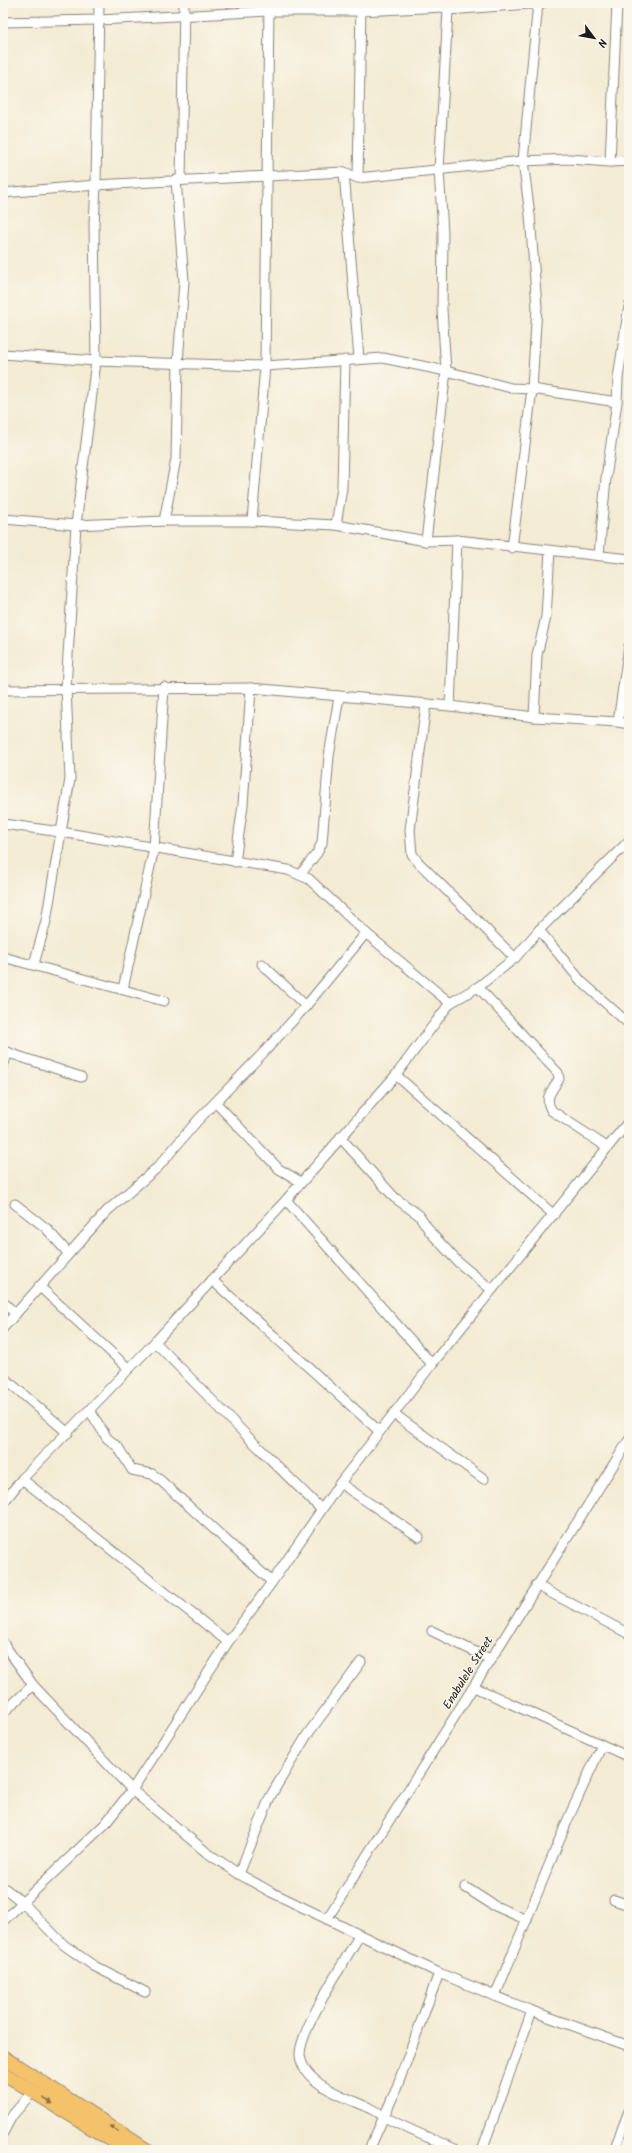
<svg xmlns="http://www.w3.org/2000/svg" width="632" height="2153" viewBox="0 0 632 2153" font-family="Kalam,sans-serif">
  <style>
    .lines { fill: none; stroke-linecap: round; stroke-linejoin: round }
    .minor-casing { stroke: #888478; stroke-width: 11 }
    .highway-casing { stroke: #888478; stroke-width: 15 }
    .minor { stroke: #fff; stroke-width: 9 }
    .highway { stroke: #f4c26a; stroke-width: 13 }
    .oneway { fill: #886f43 }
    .labels { text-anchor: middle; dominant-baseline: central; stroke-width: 3; stroke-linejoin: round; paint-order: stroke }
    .street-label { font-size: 12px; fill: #1c1c1c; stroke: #fbf7ec }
  </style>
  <rect width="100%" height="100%" fill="#fbf7ec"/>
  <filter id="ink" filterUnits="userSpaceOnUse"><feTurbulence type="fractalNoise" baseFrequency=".025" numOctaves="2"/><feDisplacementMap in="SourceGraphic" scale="8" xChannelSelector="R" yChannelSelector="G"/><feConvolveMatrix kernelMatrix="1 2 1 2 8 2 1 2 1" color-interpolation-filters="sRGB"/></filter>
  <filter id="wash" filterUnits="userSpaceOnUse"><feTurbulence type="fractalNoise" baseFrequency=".012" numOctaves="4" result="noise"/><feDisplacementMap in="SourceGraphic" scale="16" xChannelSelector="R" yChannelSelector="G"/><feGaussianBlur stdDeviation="0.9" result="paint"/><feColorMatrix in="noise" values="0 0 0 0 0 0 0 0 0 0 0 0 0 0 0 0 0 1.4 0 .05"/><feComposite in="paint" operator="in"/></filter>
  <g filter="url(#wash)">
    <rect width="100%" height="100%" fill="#f3ebd4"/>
  </g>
  <g filter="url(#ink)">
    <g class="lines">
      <g class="minor-casing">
        <g id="minor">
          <polyline points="99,3 96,185 94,224 96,361 265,366 383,358 446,371 511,388 532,389 617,402"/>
          <polyline points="3,22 99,20 269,11 361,11 443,7 448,10 543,3"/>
          <polyline points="610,162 617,3"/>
          <polyline points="344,172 359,359"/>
          <polyline points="358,178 361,3"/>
          <polyline points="181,180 184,3"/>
          <polyline points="3,193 96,185 344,172 358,178 523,161 569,159 610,162 629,161"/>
          <polyline points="3,354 96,361 76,525 66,688 70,779 46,921 34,964"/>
          <polyline points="3,519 76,525 164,521 252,521 336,525 426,541 457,540 629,559"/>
          <polyline points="164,521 176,459 178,363 184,281 176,180"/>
          <polyline points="252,521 265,366 269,3"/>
          <polyline points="336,525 342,488 345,360"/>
          <polyline points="426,541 446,371 442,309 443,233 439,170 448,10"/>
          <polyline points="512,548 532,389 537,307 530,215 523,161 538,3"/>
          <polyline points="599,555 606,478 617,402 618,378 629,306"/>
          <polyline points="3,690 251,688 450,706 534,717 618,722 629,646"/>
          <polyline points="426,704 410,830 412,854 418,862 515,958"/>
          <polyline points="450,706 457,540"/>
          <polyline points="534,717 537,655 546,617 550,551"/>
          <polyline points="618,722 629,724"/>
          <polyline points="3,824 61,832 288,870 309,879 367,934 450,1003"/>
          <polyline points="235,862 243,805 251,688"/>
          <polyline points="300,875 317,853 322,843 329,756 339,697"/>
          <polyline points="539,930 581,981 629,1024"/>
          <polyline points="3,957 164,1001"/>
          <polyline points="262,964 306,1006"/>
          <path d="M 478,987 L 558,1073 L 559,1079 C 552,1091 543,1098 552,1111 L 607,1147"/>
          <polyline points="123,989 154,848 164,687"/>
          <polyline points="3,1051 81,1077"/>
          <polyline points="3,1066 8,1052"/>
          <polyline points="396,1075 554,1215"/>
          <polyline points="216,1103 279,1169 301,1182"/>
          <polyline points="340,1137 395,1198 419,1215 431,1233 458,1262 492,1290"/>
          <polyline points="286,1200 432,1364"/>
          <polyline points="15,1204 46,1228 68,1253"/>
          <polyline points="212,1280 379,1431"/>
          <polyline points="39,1286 128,1368"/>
          <polyline points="3,1302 16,1314"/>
          <polyline points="3,1328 107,1211 158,1167 198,1120 265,1051 306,1006 366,933"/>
          <polyline points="155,1342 248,1437 321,1509"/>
          <polyline points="3,1377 68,1433"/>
          <polyline points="90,1411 107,1438 118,1447 132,1470 152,1474 159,1479 272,1582"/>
          <polyline points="394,1414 484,1479"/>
          <polyline points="22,1479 228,1642"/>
          <polyline points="340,1483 419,1537"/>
          <polyline points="3,1503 22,1479 155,1342 286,1200 396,1075 450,1003 478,987 515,958 539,930 629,841"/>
          <polyline points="536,1585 629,1634"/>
          <polyline points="432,1631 490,1659"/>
          <polyline points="3,1643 33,1685 132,1790 206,1852 239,1874 271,1892 439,1973 532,2011 629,2046"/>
          <polyline points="474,1687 629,1757"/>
          <polyline points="3,1713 33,1685"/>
          <polyline points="239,1874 270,1797 307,1735 361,1662"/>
          <polyline points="3,1887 22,1902 64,1945 94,1966 145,1992"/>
          <polyline points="465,1887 493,1905 527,1920"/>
          <polyline points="614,1900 629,1905"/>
          <polyline points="327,1919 629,1440"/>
          <polyline points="3,1921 105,1824 132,1790 228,1642 272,1582 340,1483 432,1364 629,1121"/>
          <path d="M 359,1936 C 346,1959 299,2031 300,2055 C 303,2086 350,2098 372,2109 C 377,2111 381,2115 385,2117 C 408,2130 433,2139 457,2150"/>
          <polyline points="495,1996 568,1819 602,1745"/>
          <polyline points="3,2133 12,2116 33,2091"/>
          <polyline points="369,2150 395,2092 439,1973"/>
          <polyline points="482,2150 532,2011"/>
          <polyline points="614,2150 629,2111"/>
        </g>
      </g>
      <g class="highway-casing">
        <g id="highway">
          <polyline points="3,2057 147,2150"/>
          <polyline points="3,2073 127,2150"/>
        </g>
      </g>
      <use href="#minor" class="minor"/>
      <use href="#highway" class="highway"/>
    </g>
    <defs><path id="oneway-solid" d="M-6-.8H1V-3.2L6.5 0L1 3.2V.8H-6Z"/></defs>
    <g class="oneway">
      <use href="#oneway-solid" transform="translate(48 2101) rotate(32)"/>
      <use href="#oneway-solid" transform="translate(114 2129) rotate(-146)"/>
    </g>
  </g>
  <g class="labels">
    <g class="street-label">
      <text transform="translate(468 1673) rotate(-58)">Enabulele Street</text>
    </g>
  </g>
  <rect width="632" height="2153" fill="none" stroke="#fbf7ec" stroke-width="16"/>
  <g transform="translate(594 38) rotate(122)" stroke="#fbf7ec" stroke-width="3" paint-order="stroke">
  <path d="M0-3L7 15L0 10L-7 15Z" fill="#1c1c1c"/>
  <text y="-6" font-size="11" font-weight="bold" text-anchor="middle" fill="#1c1c1c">N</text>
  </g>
</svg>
